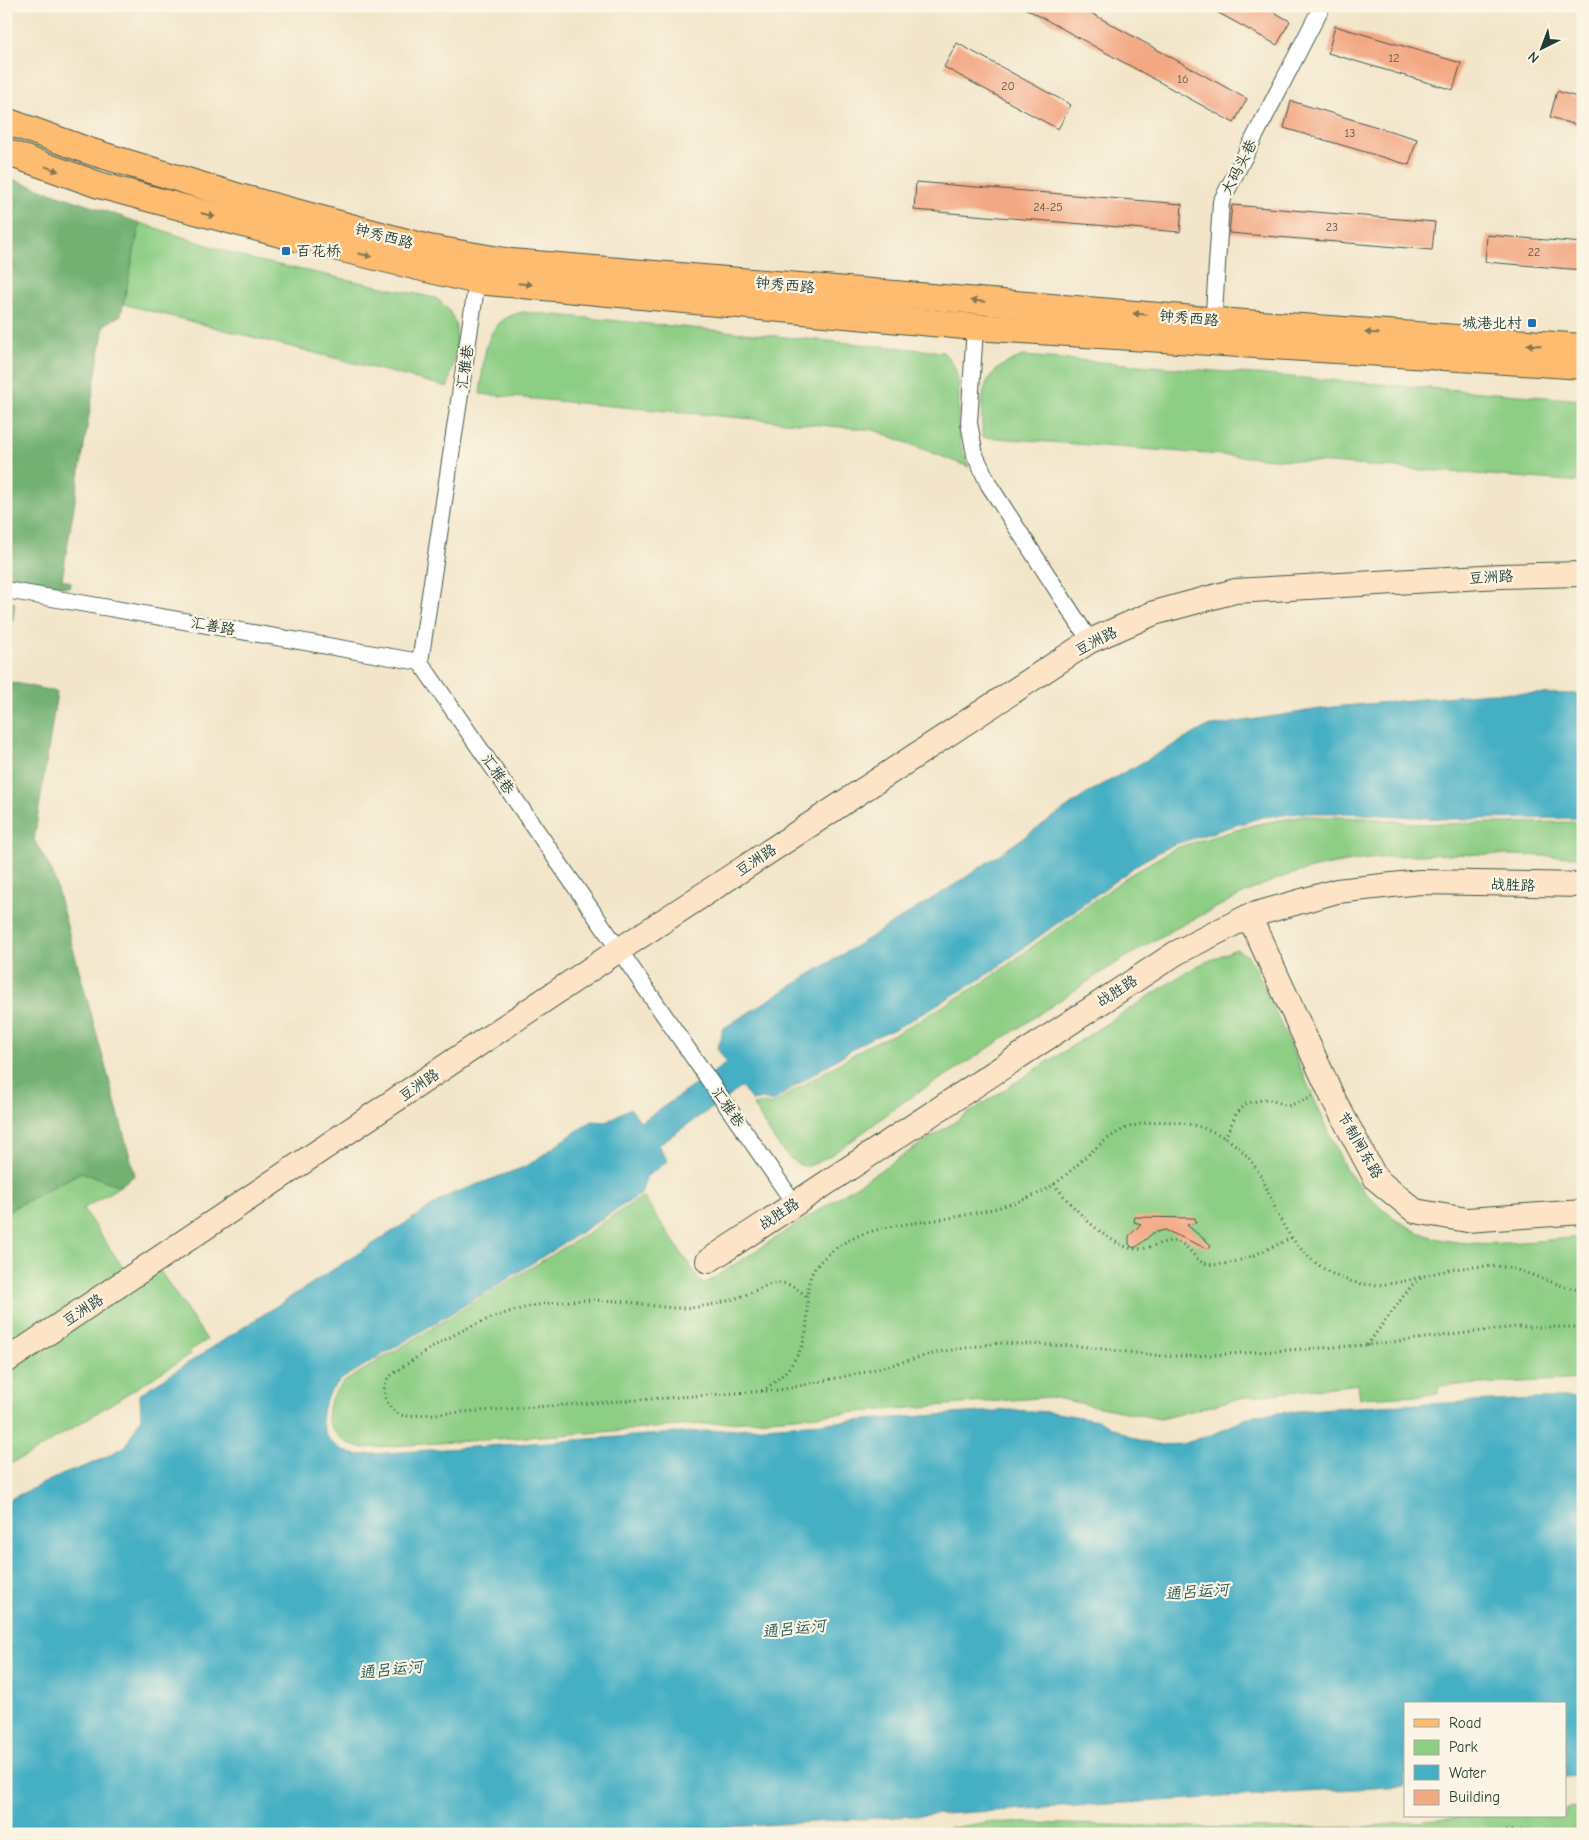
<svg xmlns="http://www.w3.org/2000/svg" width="1589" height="1840" viewBox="0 0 1589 1840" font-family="'Comic Neue','LXGW WenKai TC',sans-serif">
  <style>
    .green { fill: #8dce85; stroke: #56865c }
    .forest { fill: #72b172; stroke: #487753 }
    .water { fill: #45afc4; stroke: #32767c }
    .building { fill: #f3a884 }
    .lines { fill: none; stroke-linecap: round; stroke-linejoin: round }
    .street-casing { stroke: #3f564a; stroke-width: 18 }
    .secondary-casing { stroke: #3f564a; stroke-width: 26 }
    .primary-casing { stroke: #3f564a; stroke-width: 28 }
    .path { stroke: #3f564a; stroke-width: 3; stroke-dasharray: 1 4; stroke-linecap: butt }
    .street { stroke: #fff; stroke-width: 16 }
    .secondary { stroke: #fee4c6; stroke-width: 24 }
    .primary { stroke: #fdbc70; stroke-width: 26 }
    .oneway { fill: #83764f }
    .poi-dot { fill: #1f6fb2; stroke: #fcf5e5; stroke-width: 2 }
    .labels { text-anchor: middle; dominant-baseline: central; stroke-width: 4.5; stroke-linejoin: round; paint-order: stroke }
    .number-label { font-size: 12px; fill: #545848 }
    .street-label { font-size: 15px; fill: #1f3d34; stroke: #fcf5e5 }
    .poi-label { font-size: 15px; fill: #1f3d34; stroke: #fcf5e5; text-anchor: start }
    .water-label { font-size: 16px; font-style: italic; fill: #2a5f5f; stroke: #fcf5e5 }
  </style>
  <rect width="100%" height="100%" fill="#fcf5e5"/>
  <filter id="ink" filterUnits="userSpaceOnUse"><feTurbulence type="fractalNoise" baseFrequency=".02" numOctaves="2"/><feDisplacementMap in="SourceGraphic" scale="10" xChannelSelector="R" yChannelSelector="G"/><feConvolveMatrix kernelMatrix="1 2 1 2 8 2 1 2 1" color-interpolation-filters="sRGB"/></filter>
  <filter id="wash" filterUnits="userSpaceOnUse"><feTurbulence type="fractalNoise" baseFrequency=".0096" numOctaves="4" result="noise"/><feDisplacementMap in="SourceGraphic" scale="20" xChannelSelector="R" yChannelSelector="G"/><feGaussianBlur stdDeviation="1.12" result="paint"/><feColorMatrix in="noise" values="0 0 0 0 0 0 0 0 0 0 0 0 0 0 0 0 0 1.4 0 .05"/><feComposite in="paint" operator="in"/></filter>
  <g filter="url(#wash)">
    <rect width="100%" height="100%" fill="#f2e5c9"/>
    <g class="green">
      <path d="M 140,223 L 250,259 L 435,298 C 469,319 454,355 448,387 L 123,304 Z"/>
      <path d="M 524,312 L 943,352 C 967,374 956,400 958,429 C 959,443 964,455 969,467 L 874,430 L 480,394 C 485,359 481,319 524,312 Z"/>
      <path d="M 1023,356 L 1583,400 L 1583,482 L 982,437 C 983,393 976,373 1023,356 Z"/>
      <path d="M 1304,816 L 1368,818 L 1421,824 L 1583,822 L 1583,857 C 1488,855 1392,847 1299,872 C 1262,882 1230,901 1196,918 C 1108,962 1030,1023 947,1075 C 933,1083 920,1091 906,1100 C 886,1114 828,1162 808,1166 C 787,1169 763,1121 753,1105 L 765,1103 L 771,1105 L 867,1046 L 899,1032 L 987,980 L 1128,876 L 1175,848 L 1257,824 Z"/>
      <path d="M 1236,949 L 1248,956 L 1256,969 L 1345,1168 C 1366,1196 1392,1222 1426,1235 C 1468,1251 1538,1240 1583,1237 L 1583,1379 L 1438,1386 L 1438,1394 L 1360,1398 L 1358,1384 L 1245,1397 L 1160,1419 L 1050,1397 L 588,1433 L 361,1448 C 325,1438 316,1408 344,1382 L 586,1234 L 643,1196 L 703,1285 L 1174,980 L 1197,966 Z"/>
      <polygon points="81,1172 120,1186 83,1209 135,1285 160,1271 207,1340 189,1351 191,1354 29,1455 6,1465 6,1212"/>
      <polygon points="1583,1808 1583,1834 919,1834 987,1822 1272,1829 1362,1827 1480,1816 1565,1816 1565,1809"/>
    </g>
    <g class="forest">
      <polygon points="6,177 140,223 121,315 104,325 62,579 71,582 69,587 6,581"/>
      <polygon points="6,601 15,603 6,675"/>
      <polygon points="6,681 57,692 34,840 52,871 135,1175 120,1186 81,1172 6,1212"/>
    </g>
    <path class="water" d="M 1489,693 L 1583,694 L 1583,818 L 1446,819 L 1348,813 L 1300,813 L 1262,817 L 1172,845 L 1141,862 L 984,977 L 897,1028 L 867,1040 L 812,1075 L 772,1102 L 763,1099 L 752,1101 L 742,1087 L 658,1145 L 668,1161 L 646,1177 L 641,1194 L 490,1290 L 342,1379 C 312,1405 314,1445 357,1455 L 1011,1410 L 1051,1412 L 1098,1420 L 1133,1438 L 1155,1445 L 1183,1444 L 1213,1434 L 1254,1415 L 1333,1408 L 1583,1397 L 1583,1776 L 1565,1777 L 1565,1704 L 1405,1704 L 1405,1786 L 615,1834 L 6,1834 L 6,1501 L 61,1475 L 94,1463 L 126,1446 L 141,1417 L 140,1394 L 449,1195 L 527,1166 L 591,1121 L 606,1122 L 630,1108 L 641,1122 L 727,1063 L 717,1048 L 722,1035 L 722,1029 L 959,882 L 1091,791 L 1206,727 L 1333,707 Z"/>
    <g id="blocks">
      <g class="building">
        <polygon points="1021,6 1078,6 1247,99 1234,123"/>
        <polygon points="1206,6 1263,6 1290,21 1277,45"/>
        <polygon points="1335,26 1461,63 1453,90 1328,53"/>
        <polygon points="957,43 1071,105 1058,129 944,67"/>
        <polygon points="1557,91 1583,99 1583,127 1550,117"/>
        <polygon points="1291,101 1417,139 1409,165 1284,128"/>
        <polygon points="916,182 1182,204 1180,232 914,210"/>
        <polygon points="1232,205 1435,222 1432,250 1229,233"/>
        <polygon points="1487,235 1583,243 1583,270 1485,262"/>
        <polygon points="1135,1217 1195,1218 1196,1223 1187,1225 1211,1245 1208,1249 1165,1230 1153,1233 1138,1246 1133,1248 1129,1244 1129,1236 1141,1224 1134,1222"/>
      </g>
    </g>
  </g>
  <g filter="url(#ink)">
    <use href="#blocks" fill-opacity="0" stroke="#3f564a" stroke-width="1"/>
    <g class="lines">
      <g class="street-casing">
        <g id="street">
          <polyline points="477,281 420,662 794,1203"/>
          <polyline points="975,327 969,423 975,455 989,485 1090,641"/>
          <polyline points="1213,328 1221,202 1322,6"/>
          <polyline points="6,590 420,662"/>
        </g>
      </g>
      <g class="secondary-casing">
        <g id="secondary">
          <polyline points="1249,916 1333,1098 1376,1179 1415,1211 1467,1220 1583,1212"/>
          <polyline points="708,1261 1176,953 1249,916 1337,891 1420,882 1583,885"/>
          <polyline points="6,1361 619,950 1090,641 1154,613 1235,591 1501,576 1583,574"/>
        </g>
      </g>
      <g class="primary-casing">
        <g id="primary">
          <polyline points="6,121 92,152 236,196 429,248 511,262 1231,322 1583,347"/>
          <polyline points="6,152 99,185 288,236 477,281 975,327 1583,366"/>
        </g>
      </g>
      <g class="path">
        <polyline points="1225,1138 1236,1114 1247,1103 1267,1099 1288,1106 1313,1097"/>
        <path d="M 1054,1184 C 1070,1205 1112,1251 1140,1249 C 1153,1248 1164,1239 1177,1242 C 1190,1245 1193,1259 1204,1263 C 1229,1271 1269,1248 1291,1238"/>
        <path d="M 806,1296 C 781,1274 771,1284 745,1295 C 730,1301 713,1305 697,1307 C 670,1311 644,1303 617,1301 C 525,1295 461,1323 389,1377 C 378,1391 388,1414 406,1416 L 780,1390 L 865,1372 L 939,1352 L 998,1343 L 1078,1346 L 1162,1356 L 1195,1356 L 1367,1345 L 1516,1327 L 1583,1327"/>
        <polyline points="1367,1345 1412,1285 1421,1278"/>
        <path d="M 762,1391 C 784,1377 802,1357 806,1330 C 812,1292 796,1277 836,1248 C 869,1224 917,1224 955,1217 C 982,1212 1009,1206 1035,1195 C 1073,1179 1095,1136 1136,1125 C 1167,1117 1203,1123 1230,1141 C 1255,1158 1264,1181 1275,1208 C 1287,1238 1311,1265 1341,1278 C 1386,1296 1418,1273 1462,1268 C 1475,1267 1490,1265 1503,1267 C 1530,1271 1555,1287 1583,1290"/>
        <polyline points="1451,1834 1528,1830 1560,1834"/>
      </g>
      <use href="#street" class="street"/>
      <use href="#secondary" class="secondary"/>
      <use href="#primary" class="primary"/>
    </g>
    <defs><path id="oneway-solid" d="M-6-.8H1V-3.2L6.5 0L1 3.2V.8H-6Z" transform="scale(1.25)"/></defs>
    <g class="oneway">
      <use href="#oneway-solid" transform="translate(52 169) rotate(20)"/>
      <use href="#oneway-solid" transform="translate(208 215) rotate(15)"/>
      <use href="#oneway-solid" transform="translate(365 255) rotate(13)"/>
      <use href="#oneway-solid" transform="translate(525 284) rotate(5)"/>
      <use href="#oneway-solid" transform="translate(978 301) rotate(-175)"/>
      <use href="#oneway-solid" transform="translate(1140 314) rotate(-175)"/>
      <use href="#oneway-solid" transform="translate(1372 333) rotate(-176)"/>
      <use href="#oneway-solid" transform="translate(1534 345) rotate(-176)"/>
    </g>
  </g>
  <g class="poi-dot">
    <rect x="281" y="246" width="10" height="10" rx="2.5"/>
    <rect x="1527" y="318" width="10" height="10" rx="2.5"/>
  </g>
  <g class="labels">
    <g class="number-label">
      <text x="1394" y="58">12</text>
      <text x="1183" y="79">16</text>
      <text x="1008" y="86">20</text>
      <text x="1350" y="133">13</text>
      <text x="1048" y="207">24-25</text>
      <text x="1332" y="227">23</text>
      <text x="1534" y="252">22</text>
    </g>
    <g class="street-label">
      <text transform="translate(1239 167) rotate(-63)">大码头巷</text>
      <text transform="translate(384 236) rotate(15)">钟秀西路</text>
      <text transform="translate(785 285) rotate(5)">钟秀西路</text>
      <text transform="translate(1189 318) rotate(5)">钟秀西路</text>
      <text transform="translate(465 367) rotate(-82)">汇雅巷</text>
      <text transform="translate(1491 577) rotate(-3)">豆洲路</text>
      <text transform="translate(213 626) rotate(10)">汇善路</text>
      <text transform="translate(1096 641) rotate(-27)">豆洲路</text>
      <text transform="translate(498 774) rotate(55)">汇雅巷</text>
      <text transform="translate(756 860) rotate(-33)">豆洲路</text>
      <text transform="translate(1513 885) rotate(2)">战胜路</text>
      <text transform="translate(1117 991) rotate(-33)">战胜路</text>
      <text transform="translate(419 1085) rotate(-34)">豆洲路</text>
      <text transform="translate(728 1107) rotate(55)">汇雅巷</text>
      <text transform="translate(1360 1145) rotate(60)">节制闸东路</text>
      <text transform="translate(779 1214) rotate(-34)">战胜路</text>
      <text transform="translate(83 1310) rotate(-33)">豆洲路</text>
    </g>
    <g class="poi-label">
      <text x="296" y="251">百花桥</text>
      <text x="1522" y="323" text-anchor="end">城港北村</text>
    </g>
    <g class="water-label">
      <text transform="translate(1197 1592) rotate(-4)">通吕运河</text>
      <text transform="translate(794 1629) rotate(-6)">通吕运河</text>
      <text transform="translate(391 1670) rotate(-6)">通吕运河</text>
    </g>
  </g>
  <rect width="1589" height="1840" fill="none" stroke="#fcf5e5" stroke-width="25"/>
  <rect x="1404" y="1702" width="162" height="115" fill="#fcf5e5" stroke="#a4ab9e"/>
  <rect x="1414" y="1719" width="25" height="8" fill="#fdbc70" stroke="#a4ab9e"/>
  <text x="1449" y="1728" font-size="15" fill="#1f3d34">Road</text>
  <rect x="1414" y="1740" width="25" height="15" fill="#8dce85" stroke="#a4ab9e"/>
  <text x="1449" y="1752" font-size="15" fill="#1f3d34">Park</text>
  <rect x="1414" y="1765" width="25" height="15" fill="#45afc4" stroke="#a4ab9e"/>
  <text x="1449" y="1778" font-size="15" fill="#1f3d34">Water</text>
  <rect x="1414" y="1790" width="25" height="15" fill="#f3a884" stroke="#a4ab9e"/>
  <text x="1449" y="1802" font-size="15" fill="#1f3d34">Building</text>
  <g transform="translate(1542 48) rotate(222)" stroke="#fcf5e5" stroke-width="4" paint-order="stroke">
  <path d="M0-4L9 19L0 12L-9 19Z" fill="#1f3d34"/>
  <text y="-8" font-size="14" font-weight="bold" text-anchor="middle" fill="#1f3d34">N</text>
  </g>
</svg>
